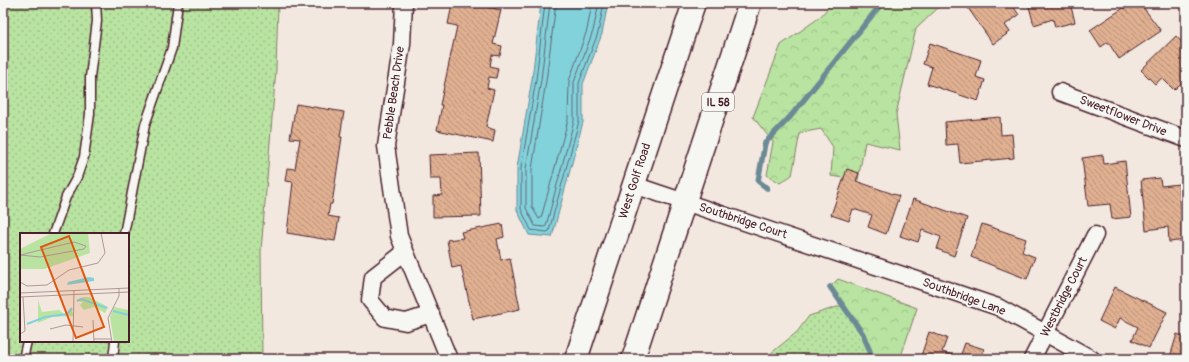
<svg xmlns="http://www.w3.org/2000/svg" width="1189" height="362" viewBox="0 0 1189 362" font-family="Pangolin,sans-serif">
  <style>
    .grass { fill: url(#grass-dots); stroke: #818166; fill-rule: evenodd }
    .forest { fill: url(#forest-crowns); stroke: #818166 }
    .water { fill: #82d2dc; stroke: #6c8a95 }
    .lines { fill: none; stroke-linecap: round; stroke-linejoin: round }
    .shore { stroke: #606772; stroke-width: 1 }
    .stream { stroke: #6c8a95; stroke-width: 5.5 }
    .building { fill: url(#building-back-hatch); stroke: #4a1f2b }
    .lane-casing { stroke: #4a1f2b; stroke-width: 11 }
    .street-casing { stroke: #4a1f2b; stroke-width: 19 }
    .primary-casing { stroke: #4a1f2b; stroke-width: 25 }
    .lane { stroke: #f6f6f2; stroke-width: 8 }
    .street { stroke: #f6f6f2; stroke-width: 16 }
    .primary { stroke: #f6f6f2; stroke-width: 22 }
    .labels { text-anchor: middle; dominant-baseline: central; stroke-width: 4; stroke-linejoin: round; paint-order: stroke }
    .shield { fill: #f6f6f2; stroke: #7e6067; stroke-width: 1 }
    .shield-label { font-size: 11px; font-weight: bold; fill: #4a1f2b }
    .street-label { font-size: 12px; fill: #4a1f2b; stroke: #f6f6f2 }
    .inset-river { fill: none; stroke: #82d2dc; stroke-width: 2 }
    .inset-road { fill: none; stroke: #af9897; stroke-width: 1 }
    .view { fill: #e0560e; fill-opacity: 0.15; stroke: #e0560e; stroke-width: 2 }
    .inset-edge { fill: none; stroke: #4a1f2b; stroke-width: 2 }
  </style>
  <defs>
    <pattern id="grass-dots" width="8" height="8" patternUnits="userSpaceOnUse"><rect width="8" height="8" fill="#b8e3a0"/><path d="M2 2h.1M6 6h.1" fill="none" stroke="#a0c28a" stroke-width="1.8" stroke-linecap="round"/></pattern>
    <pattern id="forest-crowns" width="20" height="18" patternUnits="userSpaceOnUse"><rect width="20" height="18" fill="#b8e3a0"/><path d="M2 6a3 3 0 1 1 6 0M12 15a3 3 0 1 1 6 0" fill="none" stroke="#a0c28a"/></pattern>
    <pattern id="building-back-hatch" width="6" height="6" patternUnits="userSpaceOnUse"><rect width="6" height="6" fill="#e0b091"/><path d="M-1 5l2 2M0 0l6 6M5-1l2 2" fill="none" stroke="#b88f77"/></pattern>
  </defs>
  <rect width="100%" height="100%" fill="#f2e8df"/>
  <filter id="ink" filterUnits="userSpaceOnUse"><feTurbulence type="fractalNoise" baseFrequency=".025" numOctaves="2"/><feDisplacementMap in="SourceGraphic" scale="8" xChannelSelector="R" yChannelSelector="G"/><feConvolveMatrix kernelMatrix="1 2 1 2 8 2 1 2 1" color-interpolation-filters="sRGB"/></filter>
  <g filter="url(#ink)">
    <g class="grass">
      <path d="M 3,3 L 278,3 L 276,70 L 261,251 L 262,359 L 3,359 ZM 21,234 L 128,234 L 128,341 L 21,341 Z"/>
      <polygon points="843,305 863,334 873,359 764,359 797,332 809,316"/>
    </g>
    <g class="forest">
      <polygon points="832,3 943,3 916,29 896,114 900,150 865,142 858,180 831,176 833,147 821,129 800,133 792,175 780,183 767,175 773,142 753,117 781,45 820,17"/>
      <polygon points="838,279 917,308 900,359 873,359 863,334 830,287"/>
    </g>
    <polygon class="water" points="541,3 608,3 602,34 583,84 583,122 552,237 529,235 517,210 517,168 532,79"/>
    <g class="lines">
      <g class="shore">
        <polyline points="545,3 536,80 521,168 521,209 531,230 547,232 549,231 579,121 579,83 598,33 604,3"/>
        <polyline points="550,3 541,80 526,169 526,208 535,226 544,227 546,226 574,121 574,82 593,31 599,3"/>
        <polyline points="556,3 546,81 532,169 532,207 539,219 541,218 568,120 569,81 587,30 592,3"/>
      </g>
      <g class="stream">
        <polyline points="767,188 758,181 765,143 790,117 882,3"/>
        <polyline points="830,287 863,334 873,359"/>
      </g>
    </g>
    <g class="building">
      <polygon points="469,3 501,10 493,44 502,46 500,56 492,55 490,66 498,68 496,78 489,77 487,88 494,90 486,127 495,130 493,142 437,130 442,105 440,105 457,26 448,24 452,5 468,8"/>
      <polygon points="968,3 1011,3 1019,15 1005,25 1010,32 993,44 966,5"/>
      <polygon points="1028,3 1070,3 1075,22 1055,27 1053,19 1034,25"/>
      <polygon points="1131,3 1140,3 1161,31 1119,59 1108,42 1101,47 1090,30"/>
      <polygon points="1176,36 1186,47 1186,78 1174,90 1162,78 1155,84 1141,70"/>
      <polygon points="930,43 981,60 976,77 985,80 978,101 927,84 932,67 923,64"/>
      <polygon points="296,104 344,112 340,137 342,137 332,204 330,204 328,216 339,218 335,241 287,233 293,182 285,181 287,168 295,169 300,139 290,138"/>
      <polygon points="1000,117 1001,135 1012,134 1014,158 960,163 958,144 946,145 945,122"/>
      <polygon points="479,153 481,216 433,217 433,196 442,195 441,179 430,179 429,155"/>
      <polygon points="1103,155 1104,164 1125,161 1131,217 1112,219 1110,204 1088,206 1082,158"/>
      <polygon points="847,169 859,173 856,181 899,196 886,234 868,227 872,215 853,209 849,221 831,215"/>
      <polygon points="1160,178 1161,186 1179,184 1181,206 1186,205 1186,240 1169,242 1168,227 1146,230 1141,180"/>
      <polygon points="913,199 967,218 954,256 937,249 941,237 922,230 918,242 900,236"/>
      <polygon points="502,224 504,237 497,239 501,260 510,258 520,309 473,319 461,266 452,268 447,240 463,238 461,232"/>
      <polygon points="982,224 1026,239 1022,252 1035,257 1027,279 971,257"/>
      <polygon points="1115,287 1167,312 1149,348 1132,340 1138,327 1120,318 1115,329 1099,321"/>
      <polygon points="929,332 947,338 942,352 960,357 965,343 984,349 981,359 920,359"/>
      <polygon points="1177,334 1185,337 1186,335 1186,359 1170,357"/>
    </g>
    <g class="lines">
      <g class="lane-casing">
        <g id="lane">
          <polyline points="53,234 66,197 77,177 84,157 90,114 90,77 97,21 96,3"/>
          <polyline points="124,234 145,125 172,48 178,3"/>
          <polyline points="23,359 27,341"/>
          <polyline points="113,359 115,341"/>
        </g>
      </g>
      <g class="street-casing">
        <g id="street">
          <polyline points="404,3 402,44 386,146 399,236 449,359"/>
          <polyline points="1060,92 1186,139"/>
          <polyline points="634,185 998,307 1092,359"/>
          <polyline points="405,252 373,277 370,300 385,318 406,322 431,314"/>
          <polyline points="1032,359 1095,235"/>
        </g>
      </g>
      <g class="primary-casing">
        <g id="primary">
          <polyline points="576,359 694,3"/>
          <polyline points="633,359 750,3"/>
        </g>
      </g>
      <use href="#lane" class="lane"/>
      <use href="#street" class="street"/>
      <use href="#primary" class="primary"/>
    </g>
  </g>
  <g class="labels">
    <rect class="shield" x="702" y="93" width="32" height="18" rx="3"/>
    <g class="shield-label">
      <text x="718" y="102">IL 58</text>
    </g>
    <g class="street-label">
      <text transform="translate(394 93) rotate(-82)">Pebble Beach Drive</text>
      <text transform="translate(1123 116) rotate(21)">Sweetflower Drive</text>
      <text transform="translate(635 181) rotate(-72)">West Golf Road</text>
      <text transform="translate(743 221) rotate(18)">Southbridge Court</text>
      <text transform="translate(964 297) rotate(20)">Southbridge Lane</text>
      <text transform="translate(1064 297) rotate(-63)">Westbridge Court</text>
    </g>
  </g>
  <g transform="translate(20 233)">
    <rect width="109" height="109" fill="#f2e8df"/>
    <path d="M 32,0 L 68,0 L 70,20 L 24,36 L 0,36 L 0,16 Z" fill="#b8e3a0"/>
    <path d="M 62,64 L 69,64 L 88,74 L 85,80 L 74,74 L 64,77 L 60,72 L 63,69 L 58,68 ZM 18,67 L 22,79 L 39,77 L 45,82 L 52,75 L 53,83 L 32,84 L 18,90 Z" fill="#b8e3a0"/>
    <path d="M 94,74 L 109,77 L 109,109 L 94,109 L 90,84 Z" fill="#b8e3a0"/>
    <path d="M 69,44 L 74,45 L 74,48 L 47,52 L 48,49 Z" fill="#82d2dc"/>
    <path class="inset-river" d="M 57,68 L 61,66 L 87,75M 93,78 L 109,82M 7,91 L 25,84 L 47,81 L 52,75"/>
    <path class="inset-road" d="M 0,22 L 54,9 L 66,13 L 64,16 L 20,24 L 0,22M 0,49 L 7,53 L 27,52 L 49,37 L 78,30 L 85,20 L 81,0M 0,60 L 109,55M 0,64 L 109,59M 73,87 L 74,109M 30,96 L 46,92 L 63,94M 0,101 L 5,98 L 3,64M 74,106 L 92,106M 53,109 L 54,57M 92,109 L 88,85 L 99,63 L 99,55"/>
    <path class="view" d="M 49,3 L 84,94 L 56,105 L 21,14 Z"/>
    <rect width="109" height="109" class="inset-edge"/>
  </g>
  <rect width="1189" height="362" fill="none" stroke="#f6f6f2" stroke-width="16"/>
  <rect x="8" y="8" width="1173" height="346" fill="none" stroke="#4a1f2b" stroke-width="1.5" filter="url(#ink)"/>
</svg>
